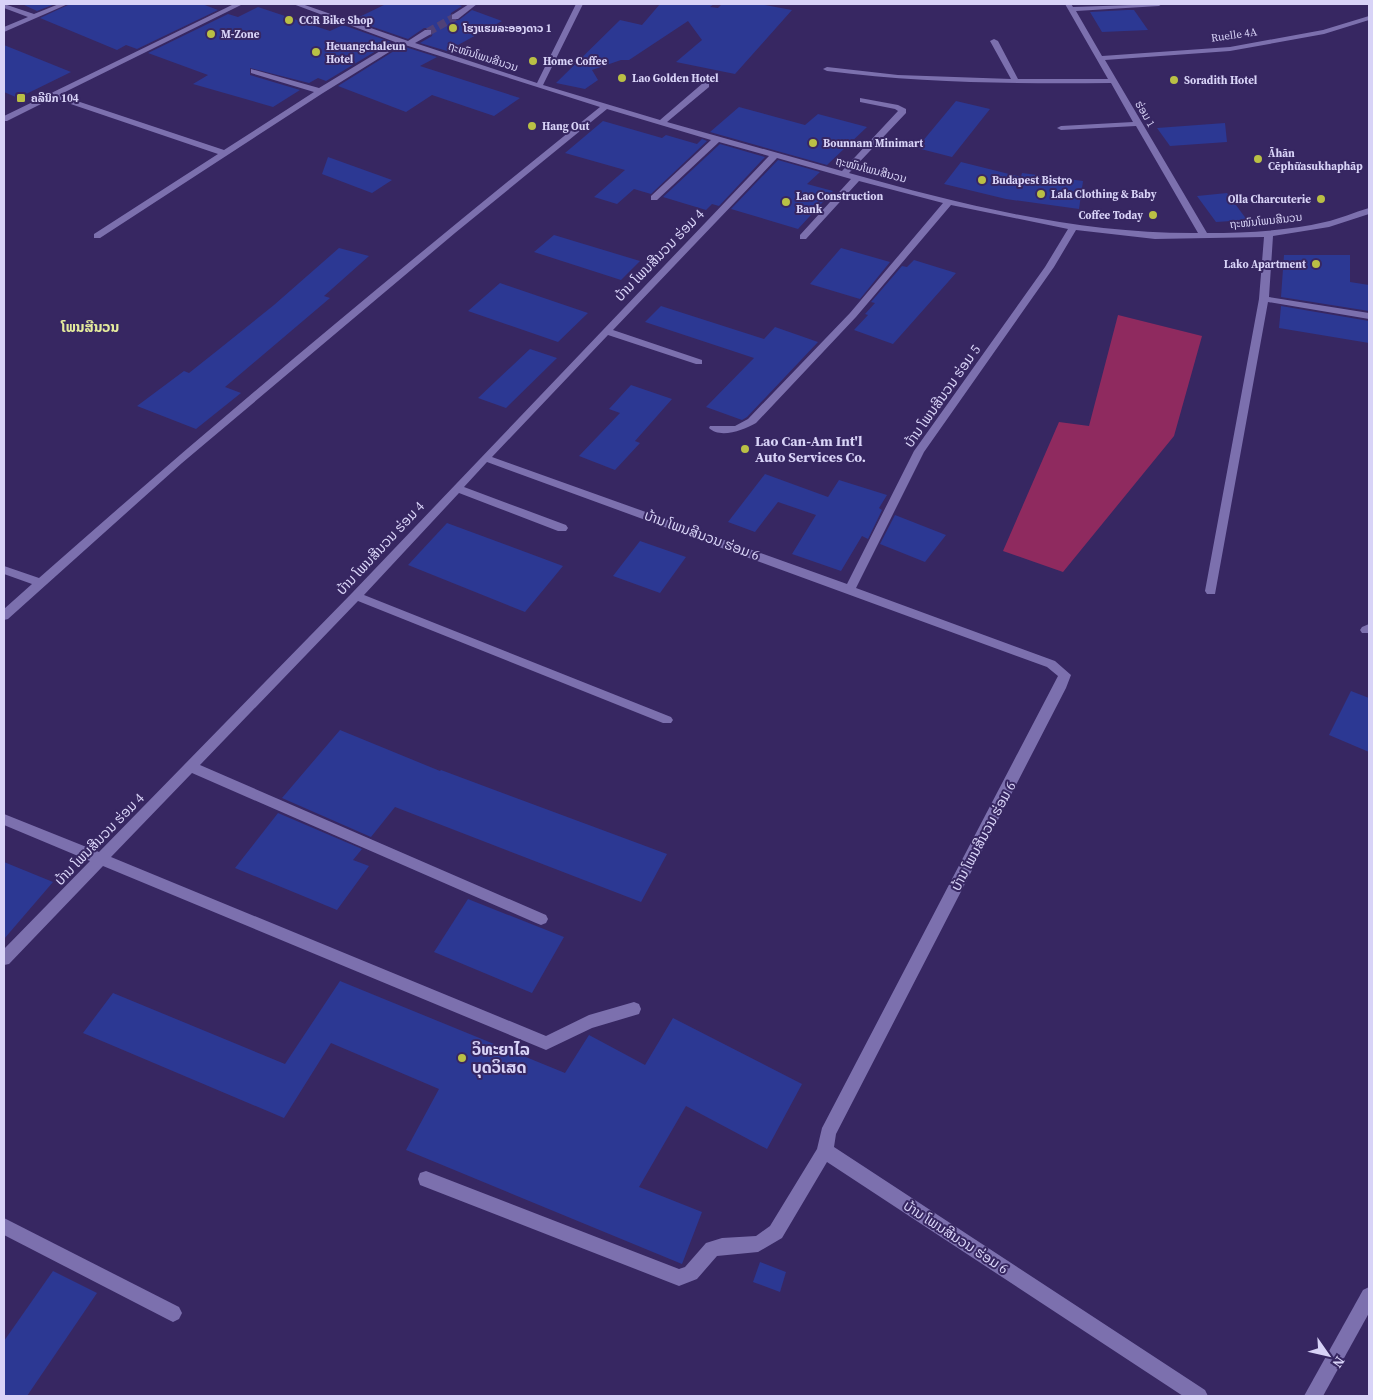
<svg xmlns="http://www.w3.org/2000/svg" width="1373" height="1400" viewBox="0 0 1373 1400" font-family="'Source Serif 4','Noto Sans Lao',serif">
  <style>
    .green { fill: #8f2a5f }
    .building { fill: #2c3893 }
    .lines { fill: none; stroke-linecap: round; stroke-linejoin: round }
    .minor-tunnel { stroke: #4f4178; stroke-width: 8; stroke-dasharray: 8 4; stroke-linecap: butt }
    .minor { fill: #7c70ae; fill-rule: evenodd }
    .poi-dot { fill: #bac045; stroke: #372762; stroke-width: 2 }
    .labels { text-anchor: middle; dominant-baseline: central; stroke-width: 4; stroke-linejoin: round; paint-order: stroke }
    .far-poi-label { font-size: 11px; font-weight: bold; fill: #d8d3f7; stroke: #372762; text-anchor: start }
    .far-street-label { font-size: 11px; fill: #d8d3f7; stroke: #372762 }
    .street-label { font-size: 14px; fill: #d8d3f7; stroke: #372762 }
    .far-quarter-label { font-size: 14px; font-weight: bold; fill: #e4ea9c; stroke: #372762 }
    .poi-label { font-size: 14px; font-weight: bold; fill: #d8d3f7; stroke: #372762; text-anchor: start }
    .near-poi-label { font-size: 16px; font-weight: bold; fill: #d8d3f7; stroke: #372762; text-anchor: start }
  </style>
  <rect width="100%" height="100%" fill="#372762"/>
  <polygon class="green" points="1118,315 1202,336 1174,436 1063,572 1003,551 1059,422 1089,426"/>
  <g class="building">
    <polygon points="22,4 55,4 37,11"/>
    <polygon points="70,4 202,4 218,10 137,49 126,45 117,50 40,18"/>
    <polygon points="386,4 455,4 462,6 451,13 450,19 452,21 459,20 472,10 502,21 447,51 420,43 432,36 433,30 431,28 424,28 408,39 353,20"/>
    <polygon points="660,4 714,4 710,7 718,8 722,4 759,4 792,10 735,74 676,62 702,40 688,21 629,60 621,60 592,70 598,80 585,89 556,83 620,20 642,25"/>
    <polygon points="258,7 330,31 343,25 391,42 326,81 318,78 309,83 250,68 250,75 300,90 273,107 193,84 208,75 148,53 228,14 238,17"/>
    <polygon points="1127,10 1134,10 1148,30 1102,32 1090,12"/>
    <polygon points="4,45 71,72 18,98 4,92"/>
    <polygon points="402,46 437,57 420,66 520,98 494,116 432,95 406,112 338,86"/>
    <polygon points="956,101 990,109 952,157 917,148"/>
    <polygon points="739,107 805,125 818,114 867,127 827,165 710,132"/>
    <polygon points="603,121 662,138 666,135 697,144 702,139 707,141 651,194 634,189 617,204 594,197 625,170 565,153"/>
    <polygon points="1225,123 1227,142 1170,146 1157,128"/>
    <polygon points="720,144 765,157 719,206 712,204 706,210 663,197"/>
    <polygon points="328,157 392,180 372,193 322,174"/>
    <polygon points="778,160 820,172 807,184 833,191 798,229 731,209"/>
    <polygon points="961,162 1021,177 1022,173 1083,181 1079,209 1006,199 944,184"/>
    <polygon points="1227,193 1247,220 1216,222 1197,196"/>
    <polygon points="554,235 640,261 621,280 534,252"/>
    <polygon points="339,248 369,256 324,296 330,298 225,387 241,393 196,429 137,406 184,371 189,373 218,350 274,305"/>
    <polygon points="841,248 890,262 860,299 810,284"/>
    <polygon points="1284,255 1350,255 1350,282 1369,285 1369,311 1281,297"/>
    <polygon points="914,260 956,273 893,344 854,330 868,315 865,314 875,303 871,302 902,266 907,267"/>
    <polygon points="500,283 588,313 558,342 468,311"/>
    <polygon points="661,306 764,339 775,327 818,342 747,417 742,420 706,407 754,358 645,322"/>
    <polygon points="1281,306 1369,321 1369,343 1279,328"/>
    <polygon points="530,349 557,358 506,408 478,398"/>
    <polygon points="631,385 672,399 635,441 640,443 615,470 579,456 620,413 609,409"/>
    <polygon points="765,474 828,497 839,480 887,495 879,508 882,510 868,539 862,536 841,571 792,554 816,515 778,502 755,532 728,522"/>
    <polygon points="895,515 946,535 925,562 880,544"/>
    <polygon points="447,523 563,566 525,612 408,565"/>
    <polygon points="640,541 686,557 660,593 613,576"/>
    <polygon points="1351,691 1369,698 1369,752 1329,735"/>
    <polygon points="340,730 440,771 441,770 667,854 641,902 395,807 371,837 282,798"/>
    <polygon points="278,813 362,849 353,860 369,866 337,910 235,868"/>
    <polygon points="4,862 53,882 4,939"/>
    <polygon points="468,899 564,937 532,993 434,952"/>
    <polygon points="340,981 565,1073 589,1035 645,1065 673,1018 802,1084 767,1149 686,1106 639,1187 702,1212 682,1264 406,1150 439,1089 331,1043 284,1118 83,1033 113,993 285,1064"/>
    <polygon points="760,1262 786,1272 780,1292 753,1282"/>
    <polygon points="53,1271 97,1293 27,1396 4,1396 4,1341"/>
  </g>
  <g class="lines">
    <polyline class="minor-tunnel" points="428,32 455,17"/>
    <g class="minor">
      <polygon points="4,4 34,14 59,4 68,4 4,32 4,27 28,17 4,8"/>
      <path d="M 234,4 L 243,4 L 59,95 L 224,150 L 314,92 L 251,73 L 251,69 L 319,88 L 395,42 L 293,4 L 302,4 L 408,41 L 425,30 L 431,30 L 431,34 L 415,43 L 537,83 L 576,4 L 583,4 L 543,85 L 660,120 L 703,83 L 709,83 L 709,87 L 667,122 L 842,171 L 898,111 L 895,109 L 860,102 L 860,98 L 898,105 L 906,109 L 906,113 L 849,173 C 963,205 1079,234 1198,233 L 1136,126 L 1061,130 L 1057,128 L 1061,126 L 1133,122 L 1111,83 C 1016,84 922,83 827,71 L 823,69 L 827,67 L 898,75 L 1011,79 L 990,41 L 994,39 L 998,41 L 1018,79 L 1108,79 L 1065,4 L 1071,4 L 1073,7 L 1162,4 L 1159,6 L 1076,11 L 1102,56 L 1230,47 L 1323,30 L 1369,16 L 1369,20 L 1324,34 L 1230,51 L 1105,60 L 1207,233 C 1247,233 1286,231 1325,222 C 1340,219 1354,212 1369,208 L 1369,214 L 1329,227 L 1273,236 L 1269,297 L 1369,313 L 1369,319 L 1268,302 L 1215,594 L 1207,594 L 1205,591 L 1259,299 L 1264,237 L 1155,239 L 1076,230 L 1054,267 L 924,452 L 856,588 L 1055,661 L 1071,675 L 1066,688 L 836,1134 L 834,1147 L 1205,1390 L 1208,1396 L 1183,1396 L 827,1162 L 782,1238 L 758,1252 L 717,1256 L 697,1279 L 679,1286 L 420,1185 L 418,1179 L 420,1173 L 426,1171 L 679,1269 L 685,1267 L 706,1243 L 722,1238 L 756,1236 L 770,1226 L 817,1149 L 822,1128 L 1058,676 L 1047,667 L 487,462 L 464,487 L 566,525 L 568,528 L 566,531 L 558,531 L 459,493 L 364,595 L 671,717 L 673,720 L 671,723 L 663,723 L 358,601 L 200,765 L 546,915 L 548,919 L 546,923 L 541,925 L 536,923 L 192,773 L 111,857 L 546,1036 L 589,1015 L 634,1002 L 639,1004 L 641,1009 L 639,1014 L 592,1028 L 546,1050 L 103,866 L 9,964 L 4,965 L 4,949 L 90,861 L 4,825 L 4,814 L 99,852 L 352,593 L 769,156 L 719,142 L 657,200 L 651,200 L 651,196 L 711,140 L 607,109 L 455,233 L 182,463 L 8,619 L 4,620 L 4,609 L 32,584 L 4,574 L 4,566 L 39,578 C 222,416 410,260 600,107 L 402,44 L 323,93 L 100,238 L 94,238 L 94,234 L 218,154 L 53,98 L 7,121 L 4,121 L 4,116 ZM 777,158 L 851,179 L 800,235 L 800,239 L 806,239 L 859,181 L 943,203 L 850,313 L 748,419 L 735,426 L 710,426 L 709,428 C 720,439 744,430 756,423 L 856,317 L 951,205 L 1068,229 L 1045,267 L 914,451 L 847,584 L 492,457 L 608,335 L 696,364 L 702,364 L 702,360 L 613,330 Z"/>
      <polygon points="469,4 477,4 458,19 452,19 452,15"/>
      <polygon points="1369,624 1369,633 1362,633 1360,630 1362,627"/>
      <polygon points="4,1218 179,1307 182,1313 179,1319 173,1322 167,1319 4,1235"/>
      <polygon points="1369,1287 1369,1313 1323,1396 1304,1396 1363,1290"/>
    </g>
  </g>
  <g class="poi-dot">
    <circle cx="289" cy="20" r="5"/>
    <circle cx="453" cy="28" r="5"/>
    <circle cx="211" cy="34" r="5"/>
    <circle cx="316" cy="52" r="5"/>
    <circle cx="533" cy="61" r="5"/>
    <circle cx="622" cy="78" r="5"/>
    <circle cx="1174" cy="80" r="5"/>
    <rect x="16" y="93" width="10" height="10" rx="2.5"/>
    <circle cx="532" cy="126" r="5"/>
    <circle cx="813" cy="143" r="5"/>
    <circle cx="1258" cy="159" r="5"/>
    <circle cx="982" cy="180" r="5"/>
    <circle cx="1041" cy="194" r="5"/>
    <circle cx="1321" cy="199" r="5"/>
    <circle cx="786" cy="202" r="5"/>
    <circle cx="1153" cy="215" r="5"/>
    <circle cx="1316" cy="264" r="5"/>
    <circle cx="745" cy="449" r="5"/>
    <circle cx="462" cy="1058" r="5"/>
  </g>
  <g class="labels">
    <g class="far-poi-label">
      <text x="299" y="20">CCR Bike Shop</text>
      <text x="463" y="28">ໂຮງແຮມລະອອງດາວ 1</text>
      <text x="221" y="34">M-Zone</text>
      <text x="326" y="46">Heuangchaleun<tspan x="326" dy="13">Hotel</tspan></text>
      <text x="543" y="61">Home Coffee</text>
      <text x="632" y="78">Lao Golden Hotel</text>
      <text x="1184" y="80">Soradith Hotel</text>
      <text x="31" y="98">ຄລີນິກ 104</text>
      <text x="542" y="126">Hang Out</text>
      <text x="823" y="143">Bounnam Minimart</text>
      <text x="1268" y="153">Āhān<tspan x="1268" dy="13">Cēphư̄asukhaphāp</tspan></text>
      <text x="992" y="180">Budapest Bistro</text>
      <text x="1051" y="194">Lala Clothing &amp; Baby</text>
      <text x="796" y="196">Lao Construction<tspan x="796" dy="13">Bank</tspan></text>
      <text x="1311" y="199" text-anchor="end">Olla Charcuterie</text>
      <text x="1143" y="215" text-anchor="end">Coffee Today</text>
      <text x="1306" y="264" text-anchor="end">Lako Apartment</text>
    </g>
    <g class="far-street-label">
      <text transform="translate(1234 35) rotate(-8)">Ruelle 4A</text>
      <text transform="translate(483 57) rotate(18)">ຖະໜົນໂພນສີນວນ</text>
      <text transform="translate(1145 114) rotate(60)">ຮ່ອມ 1</text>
      <text transform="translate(871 170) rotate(15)">ຖະໜົນໂພນສີນວນ</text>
      <text transform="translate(1266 221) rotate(-6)">ຖະໜົນໂພນສີນວນ</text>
    </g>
    <g class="street-label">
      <text transform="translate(659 255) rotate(-46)">ບ້ານ ໂພນສີນວນ ຮ່ອມ 4</text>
      <text transform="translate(942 396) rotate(-55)">ບ້ານ ໂພນສີນວນ ຮ່ອມ 5</text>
      <text transform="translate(702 535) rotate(20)">ບ້ານ ໂພນສີນວນ ຮ່ອມ 6</text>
      <text transform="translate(380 548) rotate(-47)">ບ້ານ ໂພນສີນວນ ຮ່ອມ 4</text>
      <text transform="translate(983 836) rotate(-62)">ບ້ານ ໂພນສີນວນ ຮ່ອມ 6</text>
      <text transform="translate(99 839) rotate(-46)">ບ້ານ ໂພນສີນວນ ຮ່ອມ 4</text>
      <text transform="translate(956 1237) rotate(33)">ບ້ານ ໂພນສີນວນ ຮ່ອມ 6</text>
    </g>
    <g class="far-quarter-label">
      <text x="90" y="327">ໂພນສີນວນ</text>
    </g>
    <g class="poi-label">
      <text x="755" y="441">Lao Can-Am Int'l<tspan x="755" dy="16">Auto Services Co.</tspan></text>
    </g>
    <g class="near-poi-label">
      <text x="472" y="1049">ວິທະຍາໄລ<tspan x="472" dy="18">ບຸດວິເສດ</tspan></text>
    </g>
  </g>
  <rect width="1373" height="1400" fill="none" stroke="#d8d3f7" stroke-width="10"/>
  <g transform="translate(1328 1355) rotate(124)" stroke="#372762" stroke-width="4" paint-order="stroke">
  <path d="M0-4L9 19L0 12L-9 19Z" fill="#d8d3f7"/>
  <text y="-8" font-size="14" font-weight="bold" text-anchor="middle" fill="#d8d3f7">N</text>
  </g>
</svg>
